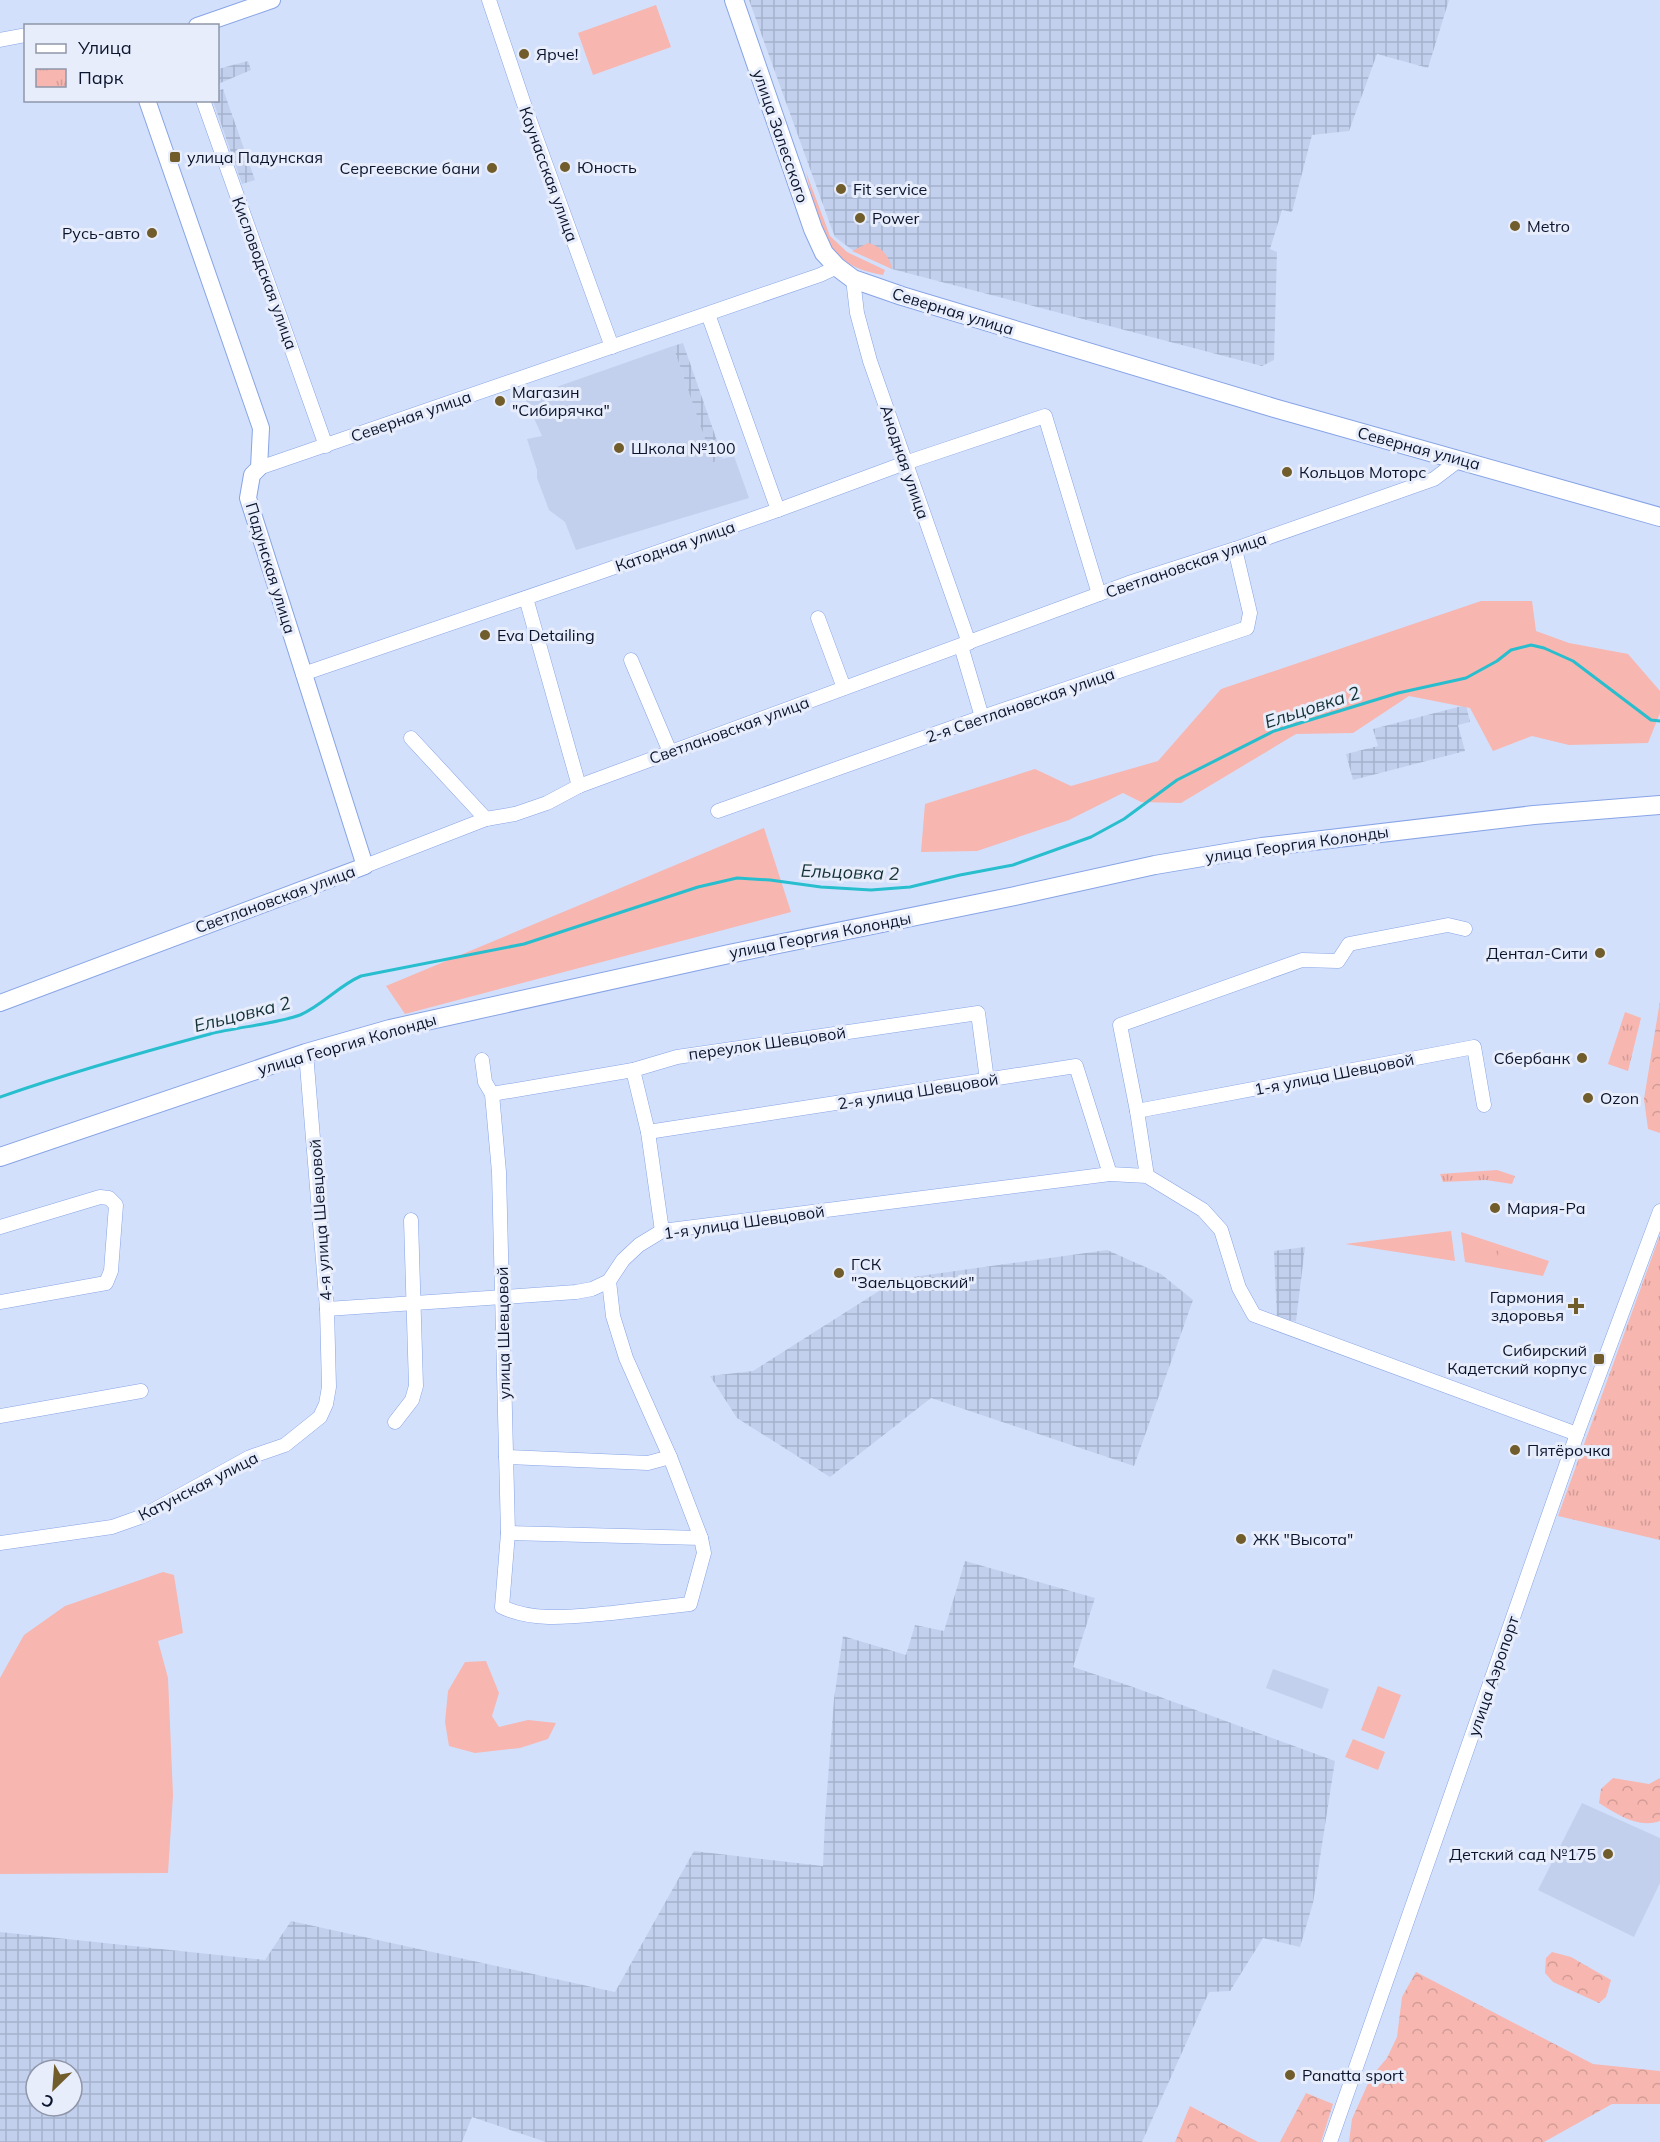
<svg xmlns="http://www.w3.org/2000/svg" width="1660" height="2142" viewBox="0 0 1660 2142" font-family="Mulish,sans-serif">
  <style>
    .built { fill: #c2d0ee }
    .industrial { fill: url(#industrial-grid); fill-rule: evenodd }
    .grass { fill: #f7b6af }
    .forest { fill: url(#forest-crowns) }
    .park { fill: url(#park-tufts) }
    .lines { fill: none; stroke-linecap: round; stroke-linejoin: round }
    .stream { stroke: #28bece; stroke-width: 3 }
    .minor-casing { stroke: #87a4e6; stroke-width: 15 }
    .tertiary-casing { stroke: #87a4e6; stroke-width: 18 }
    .secondary-casing { stroke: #87a4e6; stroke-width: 20 }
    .minor { stroke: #fff; stroke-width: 14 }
    .tertiary { stroke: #fff; stroke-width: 16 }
    .secondary { stroke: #fff; stroke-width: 18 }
    .poi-dot { fill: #715c2b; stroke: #e7edfb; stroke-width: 2 }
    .labels { text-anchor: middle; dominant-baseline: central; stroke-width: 6; stroke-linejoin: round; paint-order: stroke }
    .poi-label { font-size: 16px; fill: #0b142d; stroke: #e7edfb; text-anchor: start }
    .street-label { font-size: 16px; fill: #0b142d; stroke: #e7edfb }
    .water-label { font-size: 18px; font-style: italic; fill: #133134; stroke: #e7edfb }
  </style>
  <defs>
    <pattern id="industrial-grid" width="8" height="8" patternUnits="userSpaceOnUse" patternTransform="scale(1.5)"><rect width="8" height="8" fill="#c2d0ee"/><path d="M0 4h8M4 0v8" fill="none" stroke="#a5b2cc"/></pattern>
    <pattern id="forest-crowns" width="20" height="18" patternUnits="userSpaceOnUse" patternTransform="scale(1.5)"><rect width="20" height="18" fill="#f7b6af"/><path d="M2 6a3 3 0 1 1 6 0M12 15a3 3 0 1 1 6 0" fill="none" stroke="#d29c97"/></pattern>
    <pattern id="park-tufts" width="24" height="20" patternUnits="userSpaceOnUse" patternTransform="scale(1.5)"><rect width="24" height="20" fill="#f7b6af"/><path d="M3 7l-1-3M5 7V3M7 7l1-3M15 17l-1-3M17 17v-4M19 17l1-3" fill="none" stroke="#d29c97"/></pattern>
  </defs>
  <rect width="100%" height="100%" fill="#d3e0fc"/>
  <g class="built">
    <polygon points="673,346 713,461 734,456 749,498 576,550 565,522 549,510 537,478 537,470 527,439 542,436 525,398"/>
    <polygon points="1273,1669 1329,1689 1322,1709 1266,1688"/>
    <polygon points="1582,1803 1660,1838 1660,1883 1634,1937 1538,1890"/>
  </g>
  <g class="industrial">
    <polygon points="749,0 1449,0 1428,68 1377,54 1349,131 1312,135 1292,212 1282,210 1270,249 1277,252 1274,360 1262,366 892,269 851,249 835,237 830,224"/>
    <polygon points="248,61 251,70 218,84 218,69"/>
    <polygon points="223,89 255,180 242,184 213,101 218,100 218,91"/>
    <polygon points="683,343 723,458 713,462 673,346"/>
    <polygon points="1466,705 1470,722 1458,725 1465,751 1353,780 1346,754 1378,746 1373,729"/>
    <polygon points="1305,1247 1296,1321 1277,1320 1274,1251"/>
    <polygon points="1107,1250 1161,1274 1193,1300 1134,1466 931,1398 830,1477 737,1418 710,1376 753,1371 898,1279"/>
    <path d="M 965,1561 L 1095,1598 L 1073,1667 L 1133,1687 L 1335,1761 L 1313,1903 L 1300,1947 L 1263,1938 L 1230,1991 L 1209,1992 L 1142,2142 L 546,2142 L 472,2117 L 462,2142 L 0,2142 L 0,1932 L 265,1960 L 291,1921 L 615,1992 L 694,1851 L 823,1866 L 825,1818 L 834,1699 L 843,1636 L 906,1655 L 915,1625 L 944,1631 ZM 36,2070 L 72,2070 L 72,2106 L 36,2106 Z"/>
  </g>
  <g class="grass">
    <polygon points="656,5 671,47 593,75 578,33"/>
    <path d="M 806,172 L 830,236 L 847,252 L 885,270 L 883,275 C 823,266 818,224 806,172 Z"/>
    <path d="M 868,243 C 880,245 890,257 892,269 L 852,251 Z"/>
    <polygon points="1481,601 1532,601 1536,631 1569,643 1628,654 1660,691 1660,713 1648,743 1569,745 1532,736 1493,751 1470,708 1409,696 1353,733 1296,734 1181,803 1141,802 1123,793 1069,820 977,851 921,852 925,804 1035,769 1071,786 1158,761 1221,689"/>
    <polygon points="764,828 791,912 405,1014 386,986"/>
    <polygon points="1451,1231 1455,1261 1345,1244"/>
    <polygon points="1461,1232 1549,1261 1543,1276 1465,1262"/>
    <polygon points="163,1572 174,1575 183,1633 158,1641 168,1678 173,1795 168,1873 0,1874 0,1678 24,1635 65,1606"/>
    <polygon points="486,1661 499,1693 492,1716 499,1727 528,1720 556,1723 548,1739 520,1748 475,1753 449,1746 445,1722 448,1691 465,1662"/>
    <polygon points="1378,1686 1401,1695 1384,1739 1361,1730"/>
    <polygon points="1353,1739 1385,1752 1378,1770 1345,1757"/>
  </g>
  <g class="forest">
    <polygon points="1660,1001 1660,1133 1648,1129 1644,1099"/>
    <path d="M 1613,1778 L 1649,1784 L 1660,1778 L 1660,1821 C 1638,1829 1617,1814 1599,1803 L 1601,1789 Z"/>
    <polygon points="1552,1952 1571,1957 1611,1980 1606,1997 1599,2003 1553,1982 1545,1973 1546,1958"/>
    <polygon points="1416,1972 1593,2064 1660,2071 1660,2104 1612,2104 1544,2142 1349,2142 1352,2119 1371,2077 1387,2058 1397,2037 1402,1997"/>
    <polygon points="1306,2093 1333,2104 1321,2142 1280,2142"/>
    <polygon points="1190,2106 1258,2142 1175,2142"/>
  </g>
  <g class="park">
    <polygon points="1625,1012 1641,1018 1628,1071 1608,1064"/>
    <polygon points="1497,1170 1515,1176 1512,1184 1486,1180 1443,1182 1440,1174"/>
    <polygon points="1660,1235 1660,1540 1558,1516"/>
    <polygon points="1472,1241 1499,1249 1497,1262 1471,1257"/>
  </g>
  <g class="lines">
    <path class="stream" d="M 0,1097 C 69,1073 139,1053 210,1034 C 237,1027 275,1024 300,1015 C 323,1005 338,986 361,976 L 524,944 L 698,887 L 737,878 L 770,880 L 821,887 L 871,890 L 910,887 L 960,875 L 1013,865 L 1091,837 L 1124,819 L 1177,780 L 1274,731 L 1398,693 L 1466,678 L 1497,661 L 1511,650 L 1531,645 L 1544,648 L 1573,661 L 1651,720 L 1660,721"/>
    <g class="minor-casing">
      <g id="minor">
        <polyline points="489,0 526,110 612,347"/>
        <polyline points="0,40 26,35"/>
        <polyline points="203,100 326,446"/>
        <polyline points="853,279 857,313 870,361 969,643"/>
        <polyline points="708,314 778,510"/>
        <polyline points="259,468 820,275 837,267"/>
        <polyline points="526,598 579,786"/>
        <polyline points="818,618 844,688"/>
        <polyline points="961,646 982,717"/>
        <polyline points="631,660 670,752"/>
        <polyline points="303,674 595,574 778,510 905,463 1045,416 1099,594"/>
        <polyline points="411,738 486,819"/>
        <polyline points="718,811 982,717 1247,628 1250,613 1235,549"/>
        <polyline points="365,866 486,819 515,814 547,803 579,786 1129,583 1235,549 1434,479 1459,460"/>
        <path d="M 482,1060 L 485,1082 L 492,1094 L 499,1172 L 508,1533 L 502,1607 C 536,1623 576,1616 612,1613 C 638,1610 664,1607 690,1604 L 704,1553 L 701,1538 L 670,1457 L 626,1358 L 613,1316 L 609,1281"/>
        <polyline points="633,1070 648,1132 662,1231"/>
        <polyline points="492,1094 633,1070 677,1057 978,1013 987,1080"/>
        <polyline points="1137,1111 1474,1047 1484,1105"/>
        <polyline points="648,1132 1076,1066 1110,1174"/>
        <polyline points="1147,1176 1137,1111 1120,1025 1302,960 1338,961 1349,944 1448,925 1465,929"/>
        <polyline points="0,1227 100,1197 109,1198 116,1205 111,1271 106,1283 0,1302"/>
        <polyline points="327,1309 576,1292 592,1289 609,1281 623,1260 639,1245 662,1231 1110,1174 1147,1176 1203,1210 1221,1230 1239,1288 1254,1315 1577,1434"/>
        <polyline points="0,1416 141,1391"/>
        <polyline points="395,1422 412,1400 416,1386 411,1220"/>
        <polyline points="506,1457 648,1463 670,1457"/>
        <polyline points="508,1533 701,1538"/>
        <polyline points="0,1543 112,1527 143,1516 250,1457 285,1445 320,1417 326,1404 329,1387 327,1309 306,1053"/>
        <polyline points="1330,2142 1577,1434 1660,1211"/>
      </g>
    </g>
    <g class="tertiary-casing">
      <g id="tertiary">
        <polyline points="197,26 272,0"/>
        <polyline points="0,1003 365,866 248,498 252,475 259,468 261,428 147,100"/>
      </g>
    </g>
    <g class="secondary-casing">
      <g id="secondary">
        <polyline points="734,0 813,229 824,253 837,267 853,279 902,296 1274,408 1660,517"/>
        <polyline points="0,1157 306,1053 390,1029 729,954 1015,896 1155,865 1262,847 1534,815 1660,805"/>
      </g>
    </g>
    <use href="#minor" class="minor"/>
    <use href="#tertiary" class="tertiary"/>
    <use href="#secondary" class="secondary"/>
  </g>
  <g class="poi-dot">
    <circle cx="524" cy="54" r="6"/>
    <rect x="169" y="151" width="12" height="12" rx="3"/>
    <circle cx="565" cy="167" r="6"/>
    <circle cx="492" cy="168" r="6"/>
    <circle cx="841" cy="189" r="6"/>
    <circle cx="860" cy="218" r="6"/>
    <circle cx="1515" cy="226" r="6"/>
    <circle cx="152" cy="233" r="6"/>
    <circle cx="500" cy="401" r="6"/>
    <circle cx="619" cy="448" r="6"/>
    <circle cx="1287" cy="472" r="6"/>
    <circle cx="485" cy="635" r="6"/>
    <circle cx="1600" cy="953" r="6"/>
    <circle cx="1582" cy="1058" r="6"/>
    <circle cx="1588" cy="1098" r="6"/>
    <circle cx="1495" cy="1208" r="6"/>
    <circle cx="839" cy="1273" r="6"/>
    <path d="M1573 1297h6v6h6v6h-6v6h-6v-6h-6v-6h6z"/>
    <rect x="1593" y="1353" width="12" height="12" rx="3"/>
    <circle cx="1515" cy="1450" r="6"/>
    <circle cx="1241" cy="1539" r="6"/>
    <circle cx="1608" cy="1854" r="6"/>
    <circle cx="1290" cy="2075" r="6"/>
  </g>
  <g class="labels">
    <g class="poi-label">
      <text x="536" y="54">Ярче!</text>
      <text x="187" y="157">улица Падунская</text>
      <text x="577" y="167">Юность</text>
      <text x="480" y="168" text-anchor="end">Сергеевские бани</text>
      <text x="853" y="189">Fit service</text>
      <text x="872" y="218">Power</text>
      <text x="1527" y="226">Metro</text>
      <text x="140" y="233" text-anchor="end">Русь-авто</text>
      <text x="512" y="392">Магазин<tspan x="512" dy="18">"Сибирячка"</tspan></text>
      <text x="631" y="448">Школа №100</text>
      <text x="1299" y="472">Кольцов Моторс</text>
      <text x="497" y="635">Eva Detailing</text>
      <text x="1588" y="953" text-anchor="end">Дентал-Сити</text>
      <text x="1570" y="1058" text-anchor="end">Сбербанк</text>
      <text x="1600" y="1098">Ozon</text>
      <text x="1507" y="1208">Мария-Ра</text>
      <text x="851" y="1264">ГСК<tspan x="851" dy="18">"Заельцовский"</tspan></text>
      <text x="1564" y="1297" text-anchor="end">Гармония<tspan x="1564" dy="18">здоровья</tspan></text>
      <text x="1587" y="1350" text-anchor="end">Сибирский<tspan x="1587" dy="18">Кадетский корпус</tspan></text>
      <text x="1527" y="1450">Пятёрочка</text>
      <text x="1253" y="1539">ЖК "Высота"</text>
      <text x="1596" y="1854" text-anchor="end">Детский сад №175</text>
      <text x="1302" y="2075">Panatta sport</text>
    </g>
    <g class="street-label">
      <text transform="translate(781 136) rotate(71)">улица Залесского</text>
      <text transform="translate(549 174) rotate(70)">Каунасская улица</text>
      <text transform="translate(265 273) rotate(70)">Кисловодская улица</text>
      <text transform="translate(953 311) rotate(17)">Северная улица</text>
      <text transform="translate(411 416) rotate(-19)">Северная улица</text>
      <text transform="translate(1419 448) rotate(15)">Северная улица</text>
      <text transform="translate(905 462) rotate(71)">Анодная улица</text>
      <text transform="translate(675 546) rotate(-19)">Катодная улица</text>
      <text transform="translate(1186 565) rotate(-19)">Светлановская улица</text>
      <text transform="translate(271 568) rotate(73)">Падунская улица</text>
      <text transform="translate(1020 705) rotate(-19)">2-я Светлановская улица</text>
      <text transform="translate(729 730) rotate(-20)">Светлановская улица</text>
      <text transform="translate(1297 844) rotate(-8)">улица Георгия Колонды</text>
      <text transform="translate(275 899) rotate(-20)">Светлановская улица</text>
      <text transform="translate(820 935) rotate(-11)">улица Георгия Колонды</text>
      <text transform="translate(767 1043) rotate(-8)">переулок Шевцовой</text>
      <text transform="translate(347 1044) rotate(-16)">улица Георгия Колонды</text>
      <text transform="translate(1334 1074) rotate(-11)">1-я улица Шевцовой</text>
      <text transform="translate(918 1091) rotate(-9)">2-я улица Шевцовой</text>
      <text transform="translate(320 1220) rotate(-94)">4-я улица Шевцовой</text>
      <text transform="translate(744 1222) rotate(-8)">1-я улица Шевцовой</text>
      <text transform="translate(503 1333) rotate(-91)">улица Шевцовой</text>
      <text transform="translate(198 1486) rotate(-27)">Катунская улица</text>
      <text transform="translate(1493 1676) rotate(-71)">улица Аэропорт</text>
    </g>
    <g class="water-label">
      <text transform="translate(1312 707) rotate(-18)">Ельцовка 2</text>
      <text transform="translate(850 872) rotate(2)">Ельцовка 2</text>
      <text transform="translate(242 1014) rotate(-14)">Ельцовка 2</text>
    </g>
  </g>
  <rect x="24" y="24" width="195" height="78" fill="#e7edfb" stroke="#8f96a9" stroke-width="1.5"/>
  <rect x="36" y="44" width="30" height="9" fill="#ffffff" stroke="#8f96a9" stroke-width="1.5"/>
  <text x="78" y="54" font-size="18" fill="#0b142d">Улица</text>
  <rect x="36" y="69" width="30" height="18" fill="url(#park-tufts)" stroke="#8f96a9" stroke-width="1.5"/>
  <text x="78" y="84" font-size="18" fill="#0b142d">Парк</text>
  <g transform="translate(54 2088) rotate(205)"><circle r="28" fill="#e7edfb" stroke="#8f96a9" stroke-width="1.5"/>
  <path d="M0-4.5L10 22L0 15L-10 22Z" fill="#715c2b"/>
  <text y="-9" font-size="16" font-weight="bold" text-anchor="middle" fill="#0b142d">С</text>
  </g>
</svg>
